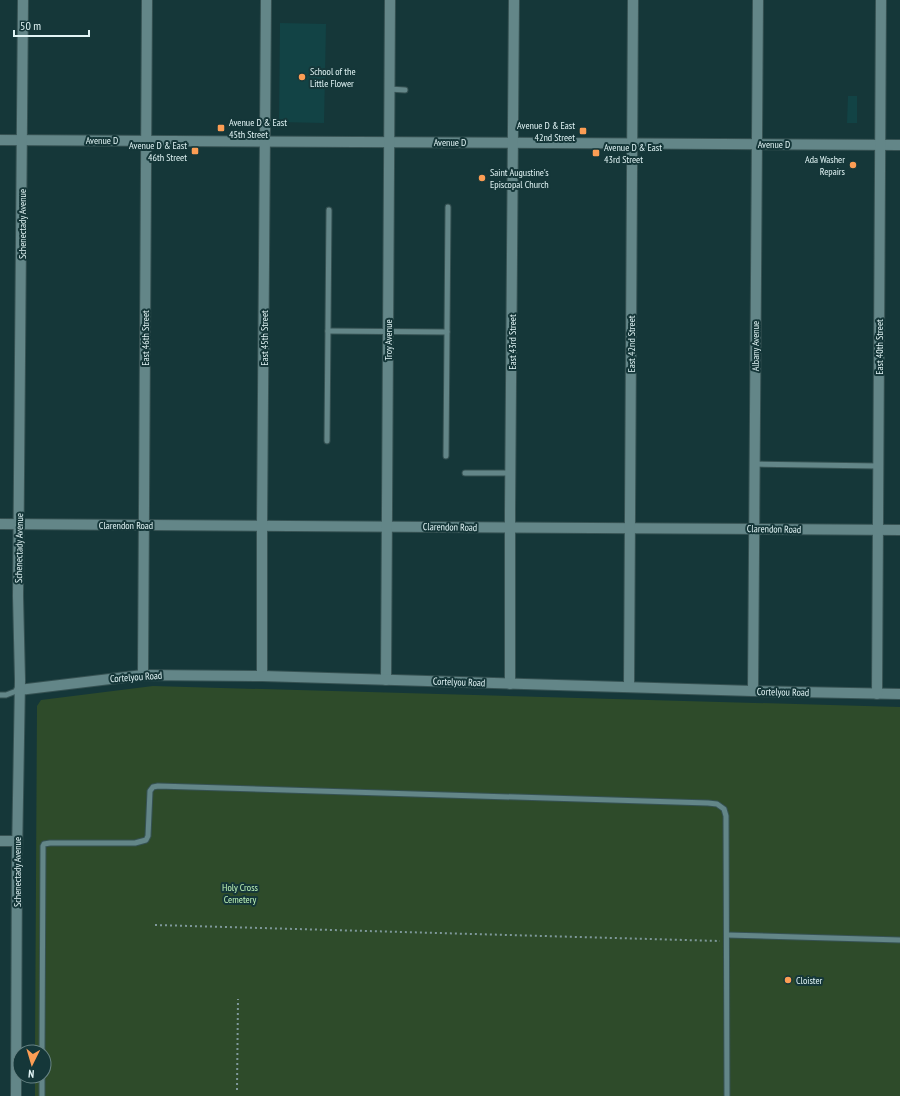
<svg xmlns="http://www.w3.org/2000/svg" width="900" height="1096" viewBox="0 0 900 1096" font-family="'PT Sans Narrow',sans-serif">
  <style>
    .built { fill: #124345 }
    .green { fill: #2e4b2a }
    .lines { fill: none; stroke-linecap: round; stroke-linejoin: round }
    .service-casing { stroke: #365253; stroke-width: 7 }
    .minor-casing { stroke: #365253; stroke-width: 12 }
    .tertiary-casing { stroke: #365253; stroke-width: 12 }
    .path { stroke: #7e989a; stroke-width: 2; stroke-dasharray: 2 3; stroke-linecap: butt }
    .service { stroke: #638688; stroke-width: 5 }
    .minor { stroke: #638688; stroke-width: 10 }
    .tertiary { stroke: #638688; stroke-width: 10 }
    .poi-dot { fill: #fc9d54; stroke: #153739; stroke-width: 1.5 }
    .labels { text-anchor: middle; dominant-baseline: central; stroke-width: 4; stroke-linejoin: round; paint-order: stroke }
    .poi-label { font-size: 10px; fill: #e1f4f5; stroke: #153739; text-anchor: start }
    .street-label { font-size: 10px; fill: #e1f4f5; stroke: #153739 }
    .park-label { font-size: 10px; fill: #c0f5b9; stroke: #153739 }
  </style>
  <rect width="100%" height="100%" fill="#153739"/>
  <g class="built">
    <polygon points="280,23 326,24 324,123 279,122"/>
    <polygon points="848,96 857,96 857,123 847,123"/>
  </g>
  <polygon class="green" points="153,686 900,707 900,1096 35,1096 35,1076 44,1076 44,1052 35,1052 37,706 41,700"/>
  <g class="lines">
    <g class="service-casing">
      <g id="service">
        <polyline points="389,89 405,90"/>
        <polyline points="328,331 447,332 446,456"/>
        <polyline points="447,332 448,207"/>
        <polyline points="327,441 329,210"/>
        <polyline points="754,464 878,466"/>
        <polyline points="465,473 511,473"/>
        <polyline points="0,695 6,695 19,690"/>
        <polyline points="727,935 900,940"/>
        <polyline points="42,1052 43,846 44,844 50,843 135,843 146,840 148,836 150,791 153,787 158,786 708,803 717,804 724,809 726,816 727,1096"/>
        <polyline points="42,1096 42,1076"/>
      </g>
    </g>
    <g class="minor-casing">
      <g id="minor">
        <polyline points="0,140 900,145"/>
        <polyline points="0,524 900,530"/>
        <polyline points="143,675 147,0"/>
        <polyline points="262,676 262,526 266,0"/>
        <polyline points="386,680 390,0"/>
        <polyline points="510,684 510,511 514,0"/>
        <polyline points="629,687 633,0"/>
        <polyline points="19,690 143,675 262,676 753,691 900,694"/>
        <polyline points="753,691 758,0"/>
        <polyline points="877,694 881,0"/>
        <polyline points="16,1096 17,857 20,680 18,596 23,0"/>
      </g>
    </g>
    <g class="tertiary-casing">
      <polyline id="tertiary" points="0,841 17,841"/>
    </g>
    <g class="path">
      <polyline points="155,925 720,941"/>
      <polyline points="237,1090 238,999"/>
    </g>
    <use href="#service" class="service"/>
    <use href="#minor" class="minor"/>
    <use href="#tertiary" class="tertiary"/>
  </g>
  <g class="poi-dot">
    <circle cx="302" cy="77" r="4"/>
    <rect x="217" y="124" width="8" height="8" rx="2"/>
    <rect x="579" y="127" width="8" height="8" rx="2"/>
    <rect x="191" y="147" width="8" height="8" rx="2"/>
    <rect x="592" y="149" width="8" height="8" rx="2"/>
    <circle cx="853" cy="165" r="4"/>
    <circle cx="482" cy="178" r="4"/>
    <circle cx="788" cy="980" r="4"/>
  </g>
  <g class="labels">
    <g class="poi-label">
      <text x="310" y="71">School of the<tspan x="310" dy="12">Little Flower</tspan></text>
      <text x="229" y="122">Avenue D &amp; East<tspan x="229" dy="12">45th Street</tspan></text>
      <text x="575" y="125" text-anchor="end">Avenue D &amp; East<tspan x="575" dy="12">42nd Street</tspan></text>
      <text x="187" y="145" text-anchor="end">Avenue D &amp; East<tspan x="187" dy="12">46th Street</tspan></text>
      <text x="604" y="147">Avenue D &amp; East<tspan x="604" dy="12">43rd Street</tspan></text>
      <text x="845" y="159" text-anchor="end">Ada Washer<tspan x="845" dy="12">Repairs</tspan></text>
      <text x="490" y="172">Saint Augustine's<tspan x="490" dy="12">Episcopal Church</tspan></text>
      <text x="796" y="980">Cloister</text>
    </g>
    <g class="street-label">
      <text x="102" y="140">Avenue D</text>
      <text x="450" y="142">Avenue D</text>
      <text x="774" y="144">Avenue D</text>
      <text transform="translate(22 224) rotate(-90)">Schenectady Avenue</text>
      <text transform="translate(145 338) rotate(-90)">East 46th Street</text>
      <text transform="translate(264 338) rotate(-90)">East 45th Street</text>
      <text transform="translate(388 340) rotate(-90)">Troy Avenue</text>
      <text transform="translate(512 342) rotate(-90)">East 43rd Street</text>
      <text transform="translate(631 344) rotate(-90)">East 42nd Street</text>
      <text transform="translate(755 346) rotate(-90)">Albany Avenue</text>
      <text transform="translate(879 347) rotate(-90)">East 40th Street</text>
      <text x="126" y="525">Clarendon Road</text>
      <text transform="translate(450 527) rotate(1)">Clarendon Road</text>
      <text transform="translate(774 529) rotate(1)">Clarendon Road</text>
      <text transform="translate(19 548) rotate(-89)">Schenectady Avenue</text>
      <text transform="translate(136 677) rotate(-4)">Cortelyou Road</text>
      <text transform="translate(459 682) rotate(2)">Cortelyou Road</text>
      <text transform="translate(783 692) rotate(1)">Cortelyou Road</text>
      <text transform="translate(17 872) rotate(-90)">Schenectady Avenue</text>
    </g>
    <g class="park-label">
      <text x="240" y="887">Holy Cross<tspan x="240" dy="12">Cemetery</tspan></text>
    </g>
  </g>
  <g transform="translate(32 1064) rotate(185)"><circle r="19" fill="#153739" stroke="#678384"/>
  <path d="M0-3L7 15L0 10L-7 15Z" fill="#fc9d54"/>
  <text y="-6" font-size="11" font-weight="bold" text-anchor="middle" fill="#e1f4f5">N</text>
  </g>
  <path d="M14 30v6h75v-6" fill="none" stroke="#e1f4f5" stroke-width="2"/>
  <text x="20" y="30" font-size="12" fill="#e1f4f5" stroke="#153739" stroke-width="3" paint-order="stroke">50 m</text>
</svg>
